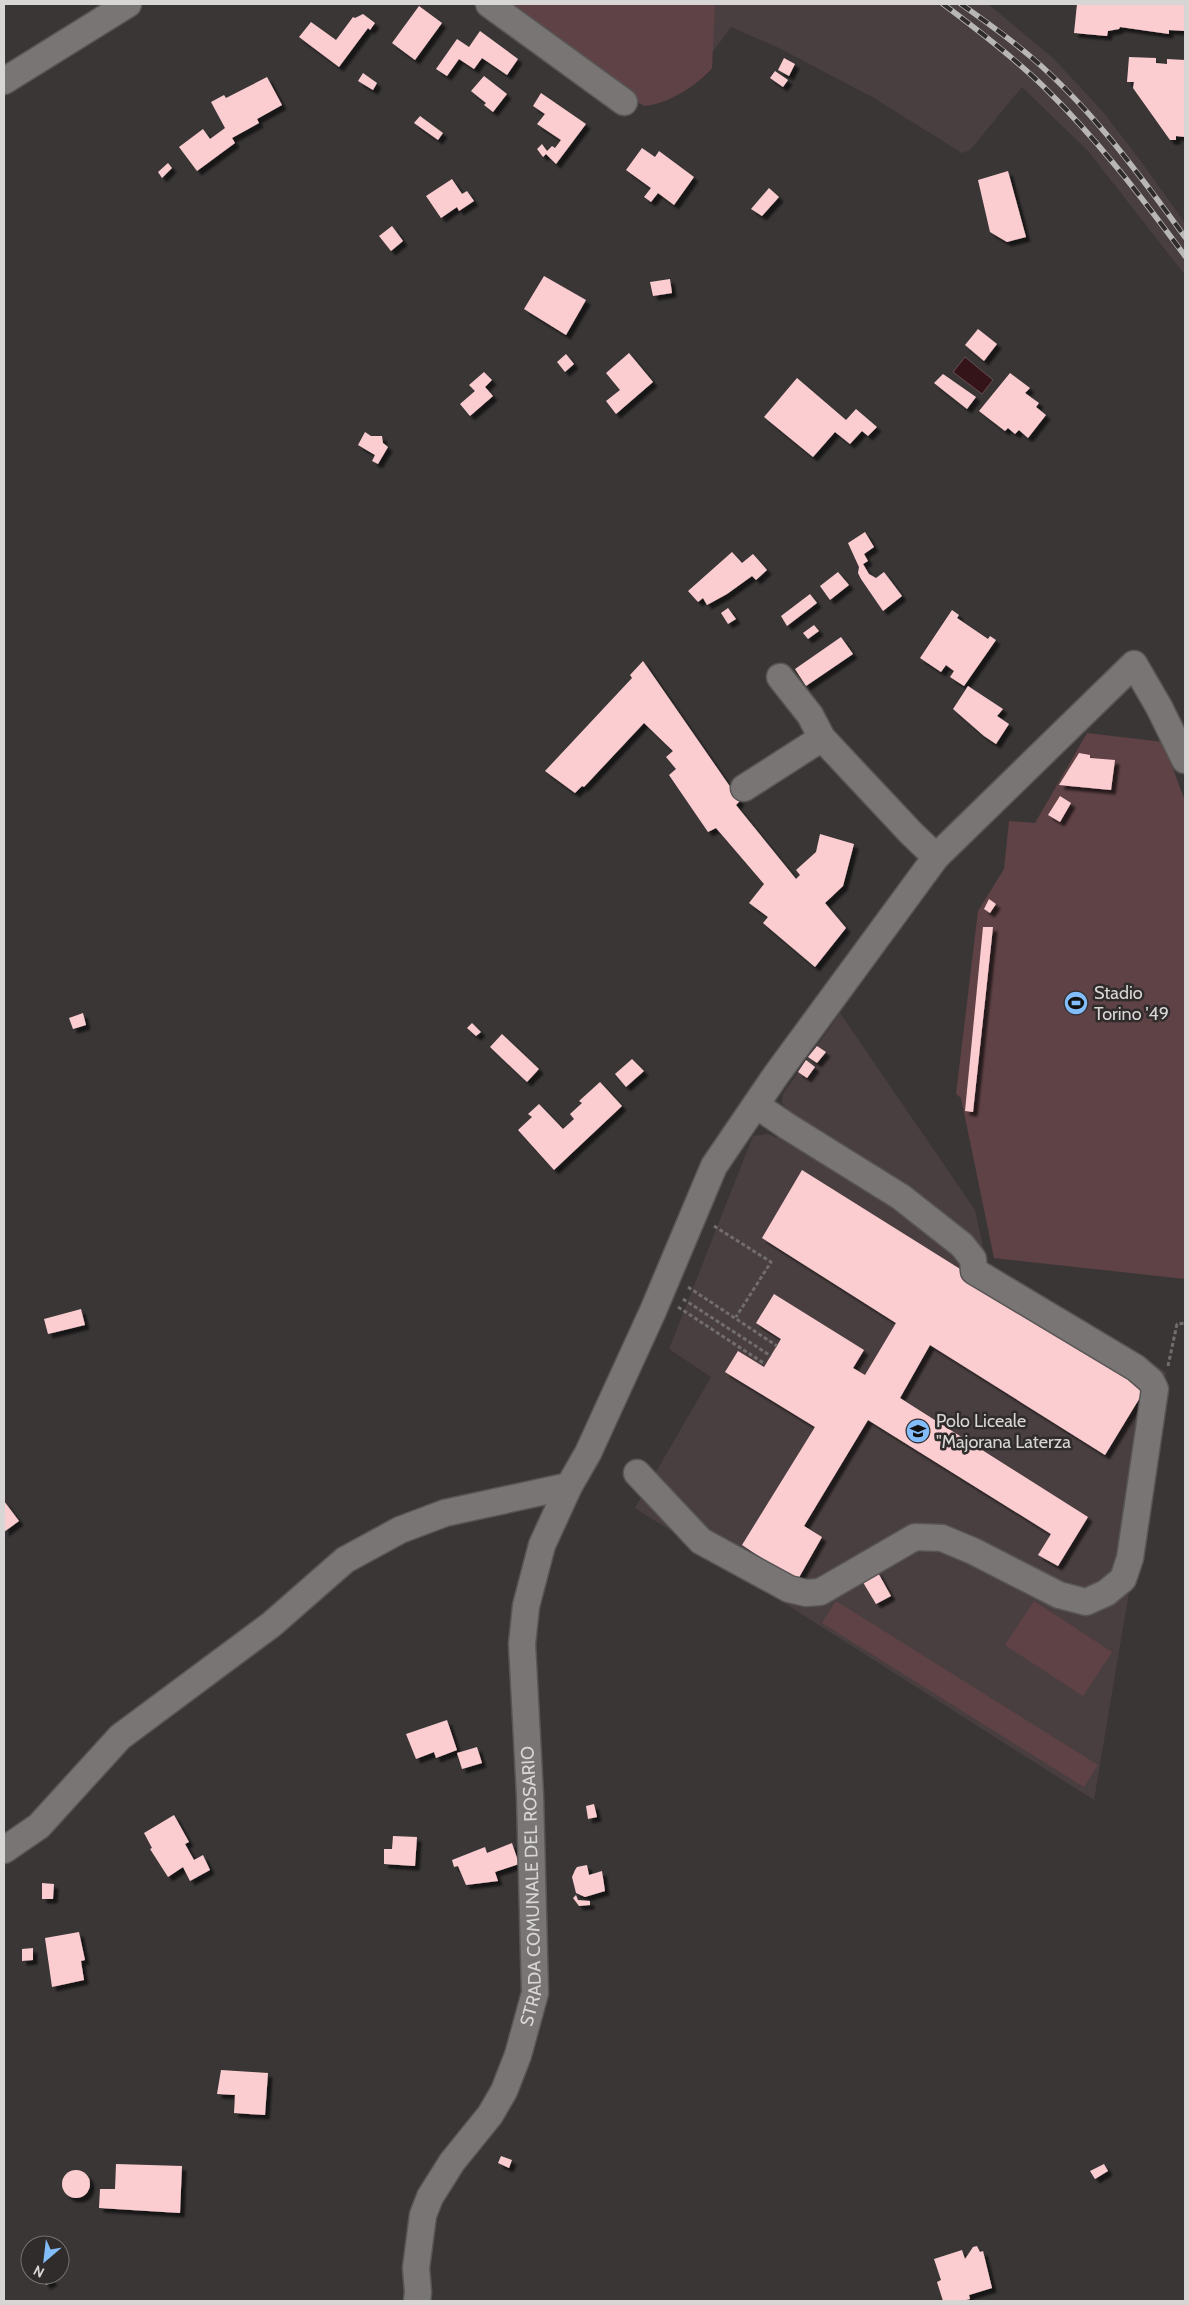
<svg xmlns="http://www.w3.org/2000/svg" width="1189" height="2305" viewBox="0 0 1189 2305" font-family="Cabin,sans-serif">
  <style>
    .built { fill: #4a3f40 }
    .green { fill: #5f4245 }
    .water { fill: #341419; stroke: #654e51 }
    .building { fill: #fbcdd1; filter: url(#shadow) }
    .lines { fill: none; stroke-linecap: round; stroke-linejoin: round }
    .minor-casing { stroke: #585555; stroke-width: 29 }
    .path { stroke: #716d6d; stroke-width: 3; stroke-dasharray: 4 2.5; stroke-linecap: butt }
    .minor { stroke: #797575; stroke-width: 26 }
    .rail-casing { stroke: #b9b6b6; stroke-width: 5.5 }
    .rail { stroke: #302c2c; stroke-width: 4; stroke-dasharray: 11; stroke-linecap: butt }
    .labels { text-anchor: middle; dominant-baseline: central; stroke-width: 5; stroke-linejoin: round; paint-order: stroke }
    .poi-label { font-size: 18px; fill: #d8d5d5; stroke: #302c2c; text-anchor: start }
    .street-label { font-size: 18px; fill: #d8d5d5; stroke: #302c2c }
  </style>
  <defs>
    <filter id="shadow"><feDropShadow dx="4.5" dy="4.5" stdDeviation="1" flood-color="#0009"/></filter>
  </defs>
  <rect width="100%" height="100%" fill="#3a3636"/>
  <g class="built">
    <polygon points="498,4 988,4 1054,59 1103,112 1140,160 1185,223 1185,275 1088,151 1022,87 970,150 962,153 874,98 779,48 731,27 687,87 636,105"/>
    <polygon points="840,1013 975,1210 987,1265 1166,1372 1094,1800 635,1508 711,1377 669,1349 753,1136 768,1134 777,1138 792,1115 782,1103 783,1094"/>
  </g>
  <g class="green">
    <path d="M 497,4 L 715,4 L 712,68 C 698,85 666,105 644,106 Z"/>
    <polygon points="1087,733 1163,742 1185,801 1185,1279 994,1258 961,1098 956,1094 978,911 1004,869 1009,821 1035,823"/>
    <polygon points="836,1601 1098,1765 1084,1787 822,1623"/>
    <polygon points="1034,1601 1112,1652 1083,1696 1005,1645"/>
  </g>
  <polygon class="water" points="965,357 993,380 982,394 953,372"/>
  <g class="building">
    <polygon points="1077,4 1185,4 1185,31 1169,30 1169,34 1120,27 1119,29 1108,31 1107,36 1074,33"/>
    <polygon points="419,6 442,23 415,60 392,43"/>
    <polygon points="363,14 375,23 370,30 368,28 339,67 299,37 311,22 336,40 353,17 355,18"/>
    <polygon points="480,31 518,59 507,75 482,58 474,69 459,59 447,76 436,69 457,39 469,47"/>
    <polygon points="1129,57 1156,58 1156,63 1167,64 1167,59 1185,60 1185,137 1176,136 1176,140 1170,140 1133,88 1134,82 1127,82"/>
    <polygon points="784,58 795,64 789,76 778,70"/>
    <polygon points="775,71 788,80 783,87 770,78"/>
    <polygon points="363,73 377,83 373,90 358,81"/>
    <polygon points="484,76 507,94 493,112 484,105 486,103 471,91"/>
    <polygon points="267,77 282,105 257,119 259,123 232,138 235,143 197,171 179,147 203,129 210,139 225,128 211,102 224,95 226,98"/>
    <polygon points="541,93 586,124 556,164 546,154 543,157 537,149 542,144 547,151 552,146 555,148 561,140 537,124 545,114 533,106"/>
    <polygon points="420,116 443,133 438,140 414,123"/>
    <polygon points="642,148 655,157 659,151 694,177 674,205 658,193 651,202 644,197 651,188 626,170"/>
    <polygon points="168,163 172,168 162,178 158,172"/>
    <polygon points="1008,171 1026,237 1007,242 990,232 978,180"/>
    <polygon points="452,179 462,194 467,191 474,201 459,211 457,207 441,218 426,196"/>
    <polygon points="769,188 779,197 762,216 751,209"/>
    <polygon points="392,226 403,241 391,251 379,236"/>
    <polygon points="544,276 586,300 566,335 524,309"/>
    <polygon points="670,279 672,293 653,296 650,282"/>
    <polygon points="978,329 997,344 984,361 965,345"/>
    <polygon points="629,353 653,382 616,414 606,401 620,390 606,373"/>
    <polygon points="566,354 574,364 565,372 557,362"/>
    <polygon points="484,372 492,380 485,387 493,396 470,416 460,404 475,391 469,385"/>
    <polygon points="1010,373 1030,388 1025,393 1039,403 1036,407 1046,415 1028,438 1019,430 1015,434 1008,428 1005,431 979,411"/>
    <polygon points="943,374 976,397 967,409 934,383"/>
    <polygon points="797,378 846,420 856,409 877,427 868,436 862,431 850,444 835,432 813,457 764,417"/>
    <polygon points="365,432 371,436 382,436 383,443 388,447 378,464 372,461 375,455 358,445"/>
    <polygon points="865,532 874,547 864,554 868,561 863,564 869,574 876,578 884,572 902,596 883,611 861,579 858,573 859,567 848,543"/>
    <polygon points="732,552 742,563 753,554 767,570 756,580 752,576 727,594 707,605 703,598 698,602 688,591"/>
    <polygon points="838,572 849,585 830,600 820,586"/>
    <polygon points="810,594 817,603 787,626 781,616"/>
    <polygon points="728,608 736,619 728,624 721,613"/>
    <polygon points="952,610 959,615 957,618 988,639 990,636 996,640 964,686 950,677 954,671 946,665 941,672 920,658"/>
    <polygon points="814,625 819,631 808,639 803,633"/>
    <polygon points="841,637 853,654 806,686 795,669"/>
    <polygon points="643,661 740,801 736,805 796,879 800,875 796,870 816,852 820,834 854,844 843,886 825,903 846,928 815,967 763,923 768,917 749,903 764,884 716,828 708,832 669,775 676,769 666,757 673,751 644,723 584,787 582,786 575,793 545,771 632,678 630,675"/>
    <polygon points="968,686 1003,709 997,716 1009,724 996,744 984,736 953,709"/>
    <polygon points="1079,753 1090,755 1090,758 1115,760 1111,790 1059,785"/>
    <polygon points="1060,796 1071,803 1060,822 1048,815"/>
    <polygon points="989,899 996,904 990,913 984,909"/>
    <polygon points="983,927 993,927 973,1112 965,1111"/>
    <polygon points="83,1013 86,1025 73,1029 69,1018"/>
    <polygon points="472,1023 481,1032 476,1036 467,1028"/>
    <polygon points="502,1034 539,1069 527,1082 490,1047"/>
    <polygon points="817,1046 826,1052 817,1063 808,1057"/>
    <polygon points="632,1059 644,1071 626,1087 615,1074"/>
    <polygon points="806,1060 815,1067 807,1078 798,1072"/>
    <polygon points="600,1082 622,1106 554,1170 518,1130 532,1117 528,1114 539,1104 563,1129 574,1119 570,1114 582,1103 579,1101"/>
    <polygon points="802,1170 1147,1386 1105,1455 930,1345 900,1398 1088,1517 1058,1566 1038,1555 1051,1534 868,1420 804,1526 822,1537 797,1581 742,1545 815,1427 725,1372 738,1351 764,1367 781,1339 756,1323 774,1294 864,1350 853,1368 865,1375 896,1323 762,1238"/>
    <polygon points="81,1309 85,1325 48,1334 44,1319"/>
    <polygon points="4,1501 19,1521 4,1532"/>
    <polygon points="877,1571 891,1596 876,1604 861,1579"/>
    <polygon points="447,1720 457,1750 436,1758 434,1752 416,1759 406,1734"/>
    <polygon points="477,1747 482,1763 462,1769 457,1753"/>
    <polygon points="594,1804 597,1817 588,1819 586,1806"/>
    <polygon points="174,1815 189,1842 185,1844 194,1860 203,1855 210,1870 190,1881 183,1867 168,1877 150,1849 152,1848 144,1833"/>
    <polygon points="393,1836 417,1837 415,1866 384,1864 384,1849 392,1849"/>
    <polygon points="512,1843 519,1864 495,1872 498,1881 466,1885 458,1866 454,1867 452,1860 485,1847 487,1853"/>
    <polygon points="587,1865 589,1875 602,1871 605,1891 585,1897 576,1893 572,1877 575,1870 577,1867"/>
    <polygon points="42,1883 54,1884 53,1899 42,1899"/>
    <polygon points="576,1895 578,1900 590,1901 590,1905 579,1906 573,1898"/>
    <polygon points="79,1932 85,1960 81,1961 84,1980 52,1987 45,1938"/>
    <polygon points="33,1948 33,1960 22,1961 22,1949"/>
    <polygon points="221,2070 268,2073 265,2115 234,2113 235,2095 217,2094"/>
    <polygon points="501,2156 512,2160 509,2168 498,2163"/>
    <polygon points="116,2164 182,2166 180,2213 99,2208 100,2189 115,2189"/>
    <polygon points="1104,2164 1108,2171 1095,2179 1090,2171"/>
    <circle cx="76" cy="2184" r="14"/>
    <polygon points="977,2246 980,2252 983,2251 992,2288 969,2295 970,2299 962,2301 943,2301 937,2282 941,2280 934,2259 962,2250 965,2259 973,2247"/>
    <polygon points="40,2275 49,2275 53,2281 46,2285"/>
  </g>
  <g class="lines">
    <g class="minor-casing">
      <g id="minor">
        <polyline points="489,4 624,102"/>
        <polyline points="4,81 128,4"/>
        <polyline points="780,677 810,715 822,738 911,833 936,857"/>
        <polyline points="744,788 822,738"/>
        <polyline points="637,1473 701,1541 789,1589 806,1593 820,1592 915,1537 942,1538 973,1551 1059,1595 1086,1602 1106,1593 1123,1579 1130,1558 1155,1389 1151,1381 1136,1368 974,1271 973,1259 962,1245 901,1197 787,1126 756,1105"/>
        <polyline points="4,1850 39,1826 120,1737 272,1624 345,1560 400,1530 445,1513 569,1486"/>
        <path id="s1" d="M 417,2301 L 418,2292 L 416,2268 L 423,2215 L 430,2197 L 452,2162 L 490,2115 L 504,2091 L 518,2055 L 535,1993 L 530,1795 L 522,1644 L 526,1606 L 542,1545 L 569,1486 L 588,1453 L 653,1311 L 714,1166 L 776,1075 L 936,857 L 1134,664 L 1159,707 L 1185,760"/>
      </g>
    </g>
    <g class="path">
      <polyline points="714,1226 771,1262 736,1317"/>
      <polyline points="688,1287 777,1346"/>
      <polyline points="683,1299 771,1356"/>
      <polyline points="678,1307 765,1364"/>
      <polyline points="1168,1366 1177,1324 1185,1323"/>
    </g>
    <use href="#minor" class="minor"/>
    <g class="rail-casing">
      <g id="rail">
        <path d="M 943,4 C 978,30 1012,56 1043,86 C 1096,138 1141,196 1185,256"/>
        <path d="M 961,4 C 985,21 1009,38 1031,57 C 1092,109 1138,173 1185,237"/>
      </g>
    </g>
    <use href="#rail" class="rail"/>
  </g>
  <defs>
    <g id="stadium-disc" transform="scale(1.25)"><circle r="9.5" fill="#83bcfb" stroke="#302c2c"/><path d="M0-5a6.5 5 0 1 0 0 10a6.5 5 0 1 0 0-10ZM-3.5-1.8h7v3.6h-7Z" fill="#111"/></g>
    <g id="school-disc" transform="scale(1.25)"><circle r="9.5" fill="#83bcfb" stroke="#302c2c"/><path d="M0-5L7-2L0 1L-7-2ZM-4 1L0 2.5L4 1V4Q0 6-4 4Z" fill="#111"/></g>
  </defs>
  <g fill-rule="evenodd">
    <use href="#stadium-disc" x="1076" y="1003"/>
    <use href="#school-disc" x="918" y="1431"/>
  </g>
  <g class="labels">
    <g class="poi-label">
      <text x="1094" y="993">Stadio<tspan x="1094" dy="21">Torino '49</tspan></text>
      <text x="936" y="1421">Polo Liceale<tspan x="936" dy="21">"Majorana Laterza</tspan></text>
    </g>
    <g class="street-label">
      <text stroke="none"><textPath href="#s1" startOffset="445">STRADA COMUNALE DEL ROSARIO</textPath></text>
    </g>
  </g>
  <rect width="1189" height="2305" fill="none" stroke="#d8d5d5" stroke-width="10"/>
  <g transform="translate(45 2260) rotate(208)"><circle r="24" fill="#302c2c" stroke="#737070"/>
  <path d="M0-4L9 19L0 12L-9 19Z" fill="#83bcfb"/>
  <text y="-8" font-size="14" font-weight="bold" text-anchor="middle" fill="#d8d5d5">N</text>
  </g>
</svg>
